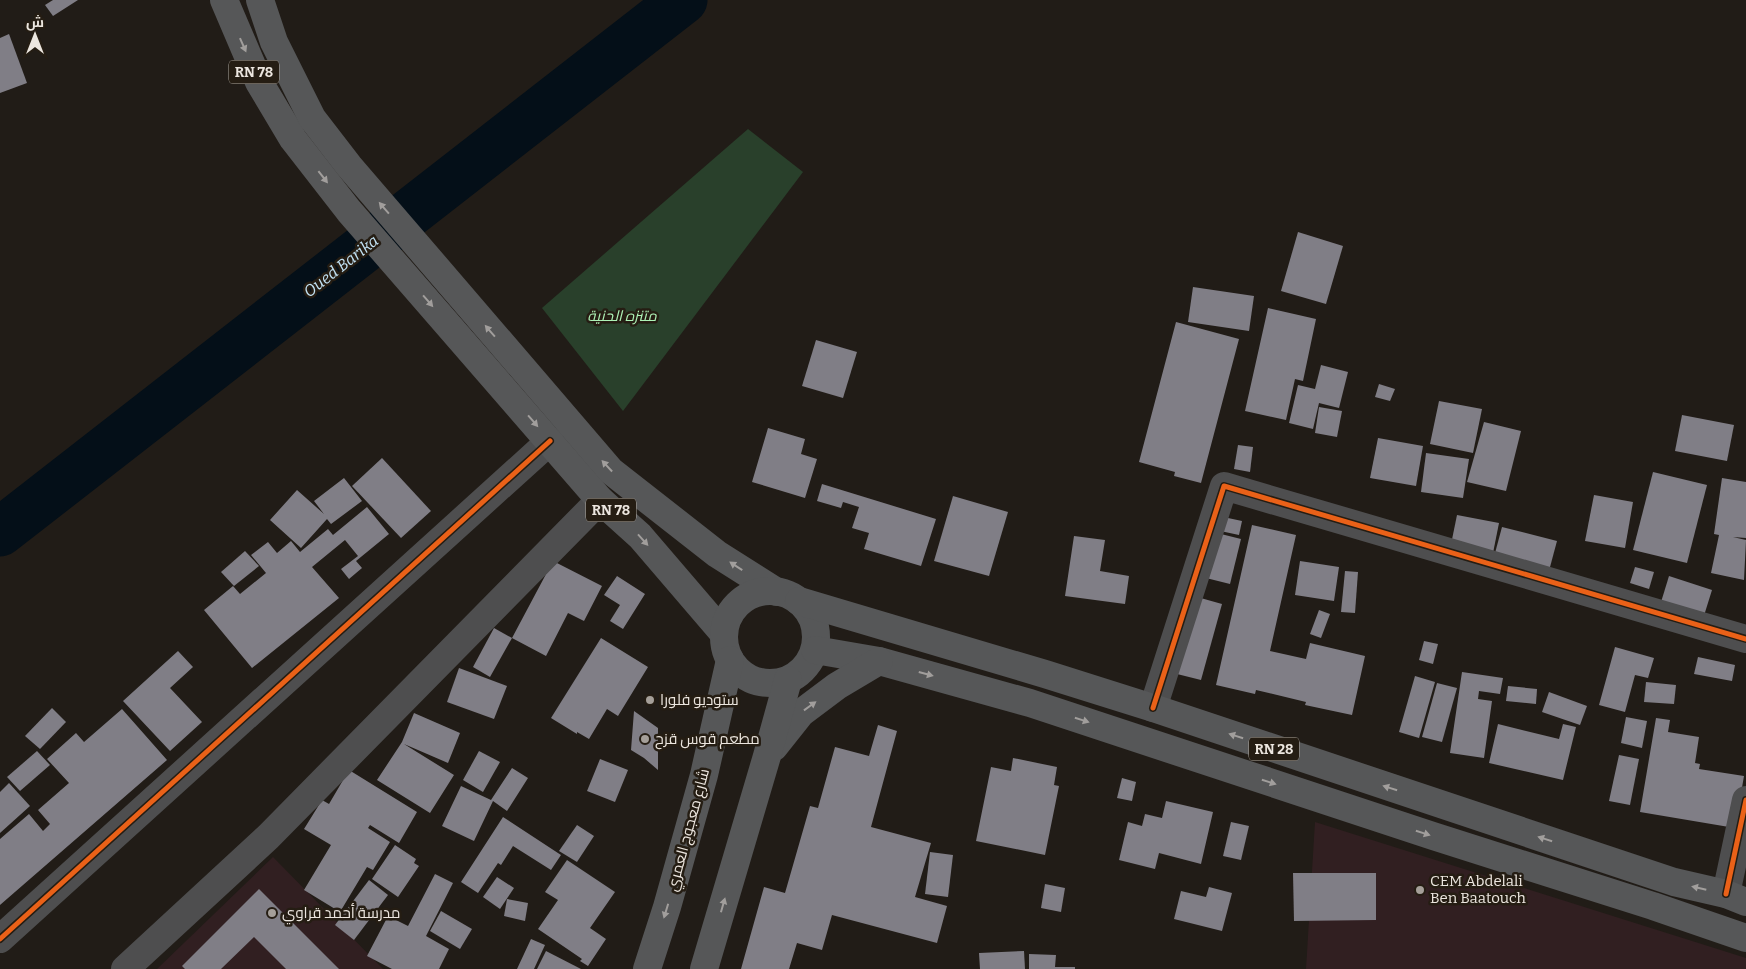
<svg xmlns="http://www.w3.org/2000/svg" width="1746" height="969" viewBox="0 0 1746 969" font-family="Bitter,Cairo,serif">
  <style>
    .education { fill: #311f21 }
    .green { fill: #29402b }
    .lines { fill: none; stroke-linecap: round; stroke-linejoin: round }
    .river { stroke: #040f18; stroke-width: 49 }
    .building { fill: #807e86 }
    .street { stroke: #4e4e4f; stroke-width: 28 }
    .primary { stroke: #565758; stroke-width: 28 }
    .cycleway-casing { stroke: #251d13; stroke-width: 8 }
    .cycleway { stroke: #ea6118; stroke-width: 5 }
    .oneway { fill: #a19e9c }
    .poi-dot { fill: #a59f99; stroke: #251d13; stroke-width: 2 }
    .labels { text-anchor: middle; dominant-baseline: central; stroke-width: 5; stroke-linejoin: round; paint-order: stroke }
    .shield { fill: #251d13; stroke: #b0aaa2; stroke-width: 1 }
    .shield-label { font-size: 14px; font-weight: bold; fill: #ece6df }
    .park-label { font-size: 15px; font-style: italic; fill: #aef3b7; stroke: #251d13 }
    .poi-label { font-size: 15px; fill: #ece6df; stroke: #251d13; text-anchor: start }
    .street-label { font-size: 15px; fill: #ece6df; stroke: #251d13 }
    .water-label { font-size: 16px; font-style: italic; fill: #c3e3f5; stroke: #251d13 }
  </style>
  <rect width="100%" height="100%" fill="#211c17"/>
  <g class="education">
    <polygon points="1315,822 1746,958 1746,969 1306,969"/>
    <polygon points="273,857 383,969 157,969"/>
  </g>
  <polygon class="green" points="748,129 803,172 623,411 542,308"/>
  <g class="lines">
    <polyline class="river" points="0,532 683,0"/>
  </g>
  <g class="building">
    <polygon points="53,0 78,0 53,16 45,5"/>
    <polygon points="9,34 27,83 0,93 0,38"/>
    <polygon points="1298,232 1343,246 1326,304 1281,291"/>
    <polygon points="1193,287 1254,296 1249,331 1188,322"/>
    <polygon points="1268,308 1316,319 1303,381 1295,379 1286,420 1245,411"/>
    <polygon points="1176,322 1239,339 1201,483 1174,476 1175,472 1139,462"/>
    <polygon points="816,340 857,352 843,398 802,386"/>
    <polygon points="1321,365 1348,372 1339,408 1319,403 1313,429 1289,423 1298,385 1315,389"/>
    <polygon points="1379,384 1395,389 1390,401 1375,397"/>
    <polygon points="1439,401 1482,409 1473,453 1430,444"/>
    <polygon points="1319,407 1342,411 1337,437 1315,433"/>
    <polygon points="1682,415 1734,425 1727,461 1675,451"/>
    <polygon points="1484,422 1521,431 1506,491 1467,482"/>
    <polygon points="768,428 805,439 801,454 817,459 805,498 752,482"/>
    <polygon points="1378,438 1423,446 1416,486 1370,478"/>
    <polygon points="1238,445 1253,447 1250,472 1234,469"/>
    <polygon points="1426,453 1469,459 1463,498 1421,492"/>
    <polygon points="382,458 431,511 401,538 352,486"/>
    <polygon points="1653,472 1707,485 1687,563 1633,550"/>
    <polygon points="344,478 362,501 331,524 327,519 301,548 270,520 297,490 324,514 314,501"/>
    <polygon points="1722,478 1746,482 1746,538 1733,537 1746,540 1744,580 1711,573 1719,535 1714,534"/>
    <polygon points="822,484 936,519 921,566 864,549 869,533 852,528 859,507 843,502 841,508 817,501"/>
    <polygon points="1594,495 1633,502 1625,548 1585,541"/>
    <polygon points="953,496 1008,512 989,576 934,561"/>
    <polygon points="367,507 389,534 356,561 362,568 349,579 341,569 358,556 345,540 312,567 339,598 252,668 204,610 233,586 240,594 266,573 251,555 268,542 277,553 291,541 300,552 328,529 333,535"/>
    <polygon points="1214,515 1242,521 1239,535 1211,529"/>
    <polygon points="1457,515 1499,523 1490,568 1448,559"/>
    <polygon points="1252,525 1296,535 1270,651 1306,659 1310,643 1365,656 1352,715 1305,705 1306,702 1256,690 1255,694 1216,685"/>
    <polygon points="1502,527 1557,541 1546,582 1491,568"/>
    <polygon points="1205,530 1241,539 1230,584 1194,575"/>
    <polygon points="1074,536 1105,540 1100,571 1129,576 1125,604 1065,596"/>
    <polygon points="245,551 259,566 234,586 221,572"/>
    <polygon points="553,561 602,586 584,621 568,613 546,656 512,638"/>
    <polygon points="1300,561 1339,567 1334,601 1295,595"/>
    <polygon points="1635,567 1654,572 1649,589 1630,583"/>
    <polygon points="1345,571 1358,572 1355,613 1341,612"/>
    <polygon points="617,576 645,594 623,629 610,621 620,605 604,595"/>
    <polygon points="1669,576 1712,590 1697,638 1654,625"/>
    <polygon points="1190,595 1222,604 1201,680 1169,672"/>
    <polygon points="1319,610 1330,614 1321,638 1310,634"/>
    <polygon points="494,628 512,638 490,677 473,667"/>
    <polygon points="601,638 648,667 618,716 607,709 589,739 577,732 577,734 551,718"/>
    <polygon points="1424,641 1438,644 1433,664 1419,660"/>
    <polygon points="1615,647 1654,658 1648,678 1635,675 1625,712 1599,705"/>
    <polygon points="178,651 193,667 170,688 202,722 170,751 123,701"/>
    <polygon points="1698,657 1735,665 1732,681 1694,674"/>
    <polygon points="459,668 507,686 494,719 447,702"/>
    <polygon points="1462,672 1503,678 1500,694 1479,691 1478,699 1492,701 1484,758 1450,753"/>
    <polygon points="1415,676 1435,682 1419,738 1399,732"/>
    <polygon points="1646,682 1676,685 1674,704 1644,702"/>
    <polygon points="1437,683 1457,688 1442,742 1422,737"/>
    <polygon points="1508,686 1537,689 1536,704 1506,701"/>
    <polygon points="1549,692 1587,706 1580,725 1542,712"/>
    <polygon points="52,708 66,722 40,749 25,736"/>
    <polygon points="122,709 167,760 0,905 0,839 29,814 43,831 50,824 38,810 69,783 47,759 76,733 84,742"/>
    <polygon points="634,711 658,728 658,770 644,758 631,750"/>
    <polygon points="414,713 460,733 448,763 404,744 454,775 430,813 377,780 402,742"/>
    <polygon points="1626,717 1647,721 1642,748 1621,743"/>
    <polygon points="1656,718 1670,720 1668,732 1699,737 1695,763 1700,764 1699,769 1744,776 1735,828 1640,812"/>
    <polygon points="1498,724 1559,739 1563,724 1576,727 1563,780 1489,763"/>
    <polygon points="878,725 897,731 871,827 931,843 915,897 947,906 937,943 832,915 822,950 797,943 789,969 741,969 764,887 785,893 810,806 818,808 835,747 869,756"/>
    <polygon points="37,751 50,765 20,791 7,777"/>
    <polygon points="479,751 500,762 483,792 463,780"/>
    <polygon points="1619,755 1639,759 1630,805 1609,801"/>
    <polygon points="1013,758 1057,767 1054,785 1059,786 1045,855 976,841 991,767 1011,771"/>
    <polygon points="600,759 628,770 615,802 587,791"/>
    <polygon points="512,768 528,778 507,811 493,801 474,841 442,826 461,786 491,800"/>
    <polygon points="349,770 417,812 399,843 370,825 368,828 390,842 373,870 367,867 340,912 304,890 331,845 304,829 322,800 329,804"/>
    <polygon points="1122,778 1136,782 1132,801 1117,798"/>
    <polygon points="9,783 30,806 0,833 0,792"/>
    <polygon points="1166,801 1213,812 1201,864 1159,853 1155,869 1119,860 1128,822 1142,826 1145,814 1162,818"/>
    <polygon points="503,817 561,855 551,870 513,846 501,865 498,863 478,893 461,882"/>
    <polygon points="1231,822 1249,826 1241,860 1223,856"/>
    <polygon points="577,825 594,836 577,862 559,851"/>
    <polygon points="395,845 416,859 414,863 419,866 398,897 372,879"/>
    <polygon points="930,852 953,855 948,897 925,894"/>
    <polygon points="567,860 615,892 590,928 606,939 588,966 580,961 582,959 538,929 558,900 545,892"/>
    <polygon points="1293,873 1376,873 1376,920 1294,921"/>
    <polygon points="435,874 453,883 426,936 449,949 439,969 392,969 367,956 388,916 408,926"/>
    <polygon points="497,877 514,888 500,909 483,897"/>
    <polygon points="369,880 388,895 354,940 335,925"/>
    <polygon points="1045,884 1065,888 1061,912 1041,908"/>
    <polygon points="1209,887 1232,893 1222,931 1174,919 1181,891 1206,897"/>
    <polygon points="259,889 339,969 286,969 254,937 221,969 185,969 182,966"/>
    <polygon points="507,899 528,903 525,921 504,916"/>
    <polygon points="441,911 472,929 460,949 430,931"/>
    <polygon points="531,939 545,945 534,969 517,969"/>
    <polygon points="546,951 581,969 537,969"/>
    <polygon points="1024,951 1025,969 980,969 979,953"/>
    <polygon points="1029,954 1056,955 1055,967 1075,967 1075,969 1029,969"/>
  </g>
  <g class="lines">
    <g class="street">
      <polyline points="1153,708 1224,486 1746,639"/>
      <polyline points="1726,894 1746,800"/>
      <polyline points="0,939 550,441"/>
      <polyline points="125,969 268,837 600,500"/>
    </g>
    <g class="primary">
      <polyline points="224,0 259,82 293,139 349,211 600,500 640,536 724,634"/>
      <polyline points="260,0 274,42 312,118 349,166 611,471 717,554 777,592"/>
      <circle cx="770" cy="637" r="46"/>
      <polyline points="799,601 1045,674 1153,708 1674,882 1726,894 1746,902"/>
      <polyline points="815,650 879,661 1030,703 1433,836 1653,906 1746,938"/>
      <polyline points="774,747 801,713 837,686 879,661"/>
      <polyline points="647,969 667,907 704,775 730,660"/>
      <polyline points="704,969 767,756 788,680"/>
    </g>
    <g class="cycleway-casing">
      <g id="cycleway">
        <polyline points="1153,708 1224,486 1746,639"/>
        <polyline points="1726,894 1746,800"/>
        <polyline points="0,939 550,441"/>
      </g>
    </g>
    <use href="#cycleway" class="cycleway"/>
  </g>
  <defs><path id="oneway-solid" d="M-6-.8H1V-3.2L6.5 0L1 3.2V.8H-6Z" transform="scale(1.25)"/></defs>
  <g class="oneway">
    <use href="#oneway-solid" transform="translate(243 45) rotate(66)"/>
    <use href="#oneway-solid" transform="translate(323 177) rotate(52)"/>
    <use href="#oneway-solid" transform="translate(384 208) rotate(-131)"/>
    <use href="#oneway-solid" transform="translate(428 301) rotate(49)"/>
    <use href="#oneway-solid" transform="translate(490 331) rotate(-131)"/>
    <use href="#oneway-solid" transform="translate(533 421) rotate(49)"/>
    <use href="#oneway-solid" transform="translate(607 466) rotate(-133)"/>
    <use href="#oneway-solid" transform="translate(643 540) rotate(48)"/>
    <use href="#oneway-solid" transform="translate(736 566) rotate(-147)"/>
    <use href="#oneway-solid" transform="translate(926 674) rotate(15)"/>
    <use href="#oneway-solid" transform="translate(810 706) rotate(-36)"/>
    <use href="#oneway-solid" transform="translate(1082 720) rotate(18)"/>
    <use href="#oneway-solid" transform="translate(1236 736) rotate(-162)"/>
    <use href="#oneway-solid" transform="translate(1269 782) rotate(18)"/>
    <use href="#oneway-solid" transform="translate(1390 788) rotate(-162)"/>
    <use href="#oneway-solid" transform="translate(1423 833) rotate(18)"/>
    <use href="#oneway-solid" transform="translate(1545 839) rotate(-162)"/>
    <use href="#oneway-solid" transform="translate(1699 888) rotate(-167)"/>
    <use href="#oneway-solid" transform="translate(723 905) rotate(-74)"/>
    <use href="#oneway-solid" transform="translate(666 911) rotate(107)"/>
  </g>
  <g class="poi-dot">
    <circle cx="650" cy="700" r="5"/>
    <circle cx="645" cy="739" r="5"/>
    <circle cx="1420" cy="890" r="5"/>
    <circle cx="272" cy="913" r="5"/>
  </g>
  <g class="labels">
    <g class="shield">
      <rect x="229" y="60.5" width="50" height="23" rx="4"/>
      <rect x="586" y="498.5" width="50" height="23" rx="4"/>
      <rect x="1249" y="737.5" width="50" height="23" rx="4"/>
    </g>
    <g class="shield-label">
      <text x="254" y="72">RN 78</text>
      <text x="611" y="510">RN 78</text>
      <text x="1274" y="749">RN 28</text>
    </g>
    <g class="park-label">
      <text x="622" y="316">متنزه الحنية</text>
    </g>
    <g class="poi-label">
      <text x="660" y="700">ستوديو فلورا</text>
      <text x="655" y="739">مطعم قوس قزح</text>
      <text x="1430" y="881">CEM Abdelali<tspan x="1430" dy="17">Ben Baatouch</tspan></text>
      <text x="282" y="913">مدرسة أحمد قراوي</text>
    </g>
    <g class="street-label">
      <text transform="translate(688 830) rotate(-75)">شارع معجوج العمري</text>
    </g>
    <g class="water-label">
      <text transform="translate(341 266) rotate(-38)">Oued Barika</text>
    </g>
  </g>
  <g transform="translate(35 35)" stroke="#251d13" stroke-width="4" paint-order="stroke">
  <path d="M0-4L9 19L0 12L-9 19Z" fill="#ece6df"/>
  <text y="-8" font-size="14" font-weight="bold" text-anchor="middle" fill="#ece6df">ش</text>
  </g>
</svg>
